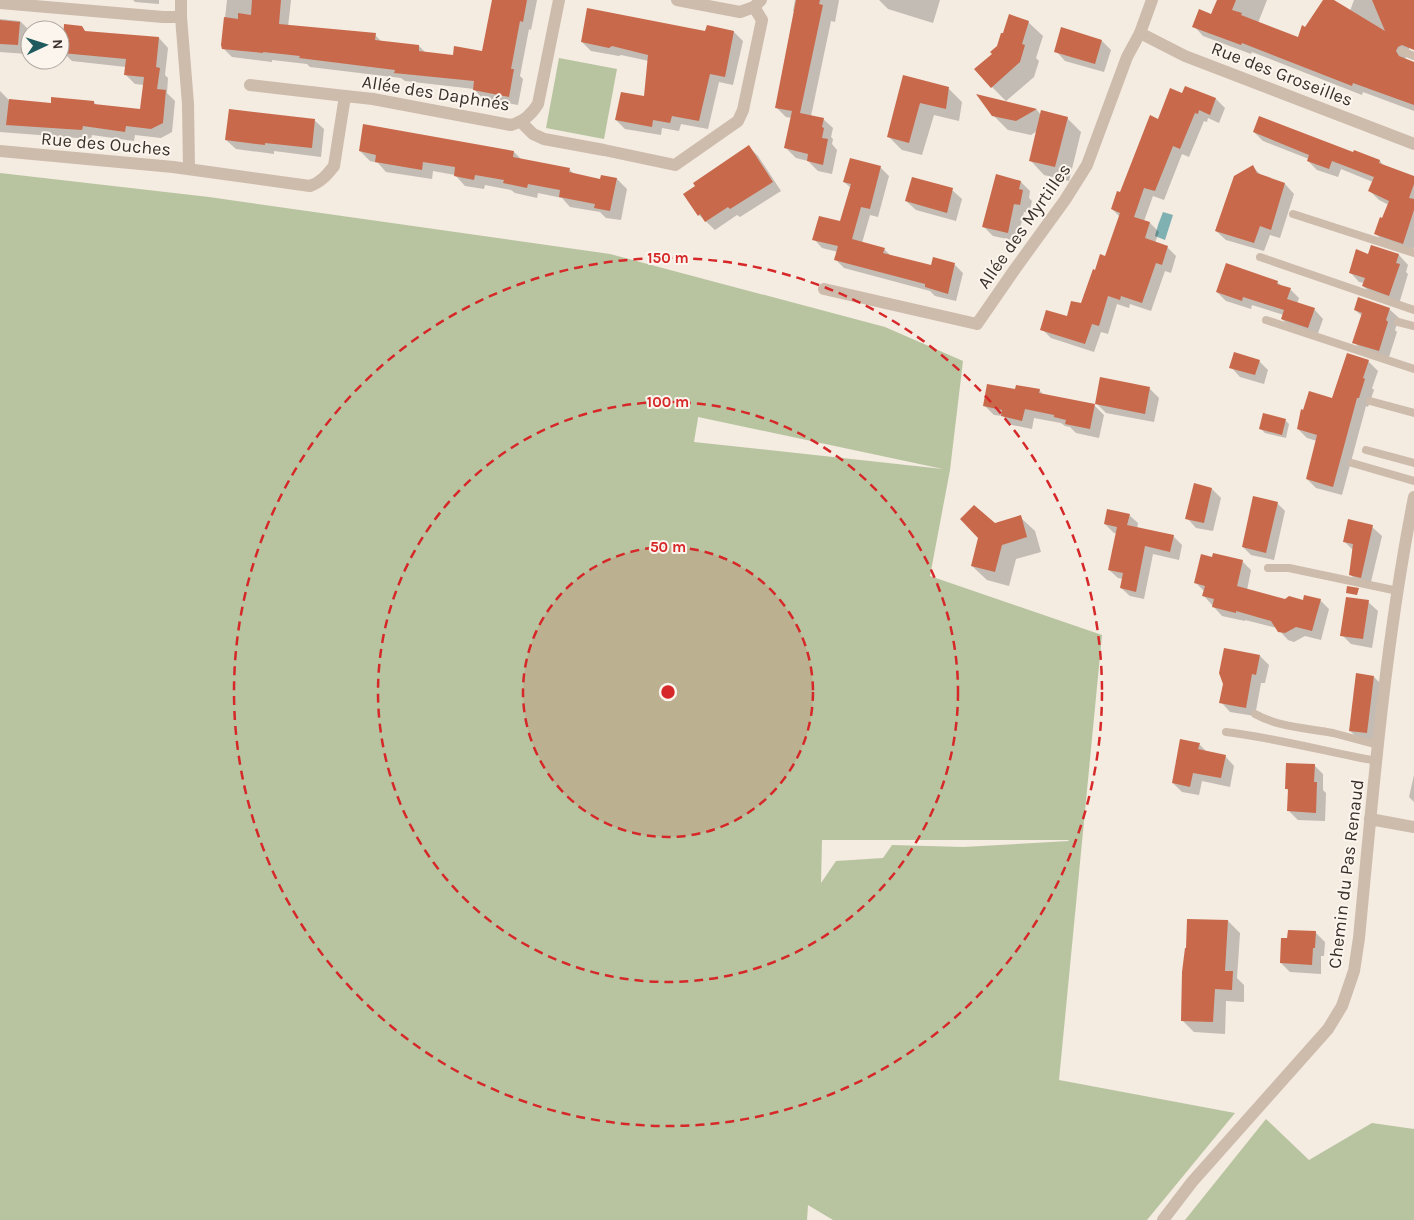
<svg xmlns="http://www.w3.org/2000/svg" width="1414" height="1220" viewBox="0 0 1414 1220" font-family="Karla,sans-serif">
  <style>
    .green { fill: #b8c4a0; fill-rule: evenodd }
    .water { fill: #7fb0b2 }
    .shadow { fill: #0003 }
    .building { fill: #c8694b }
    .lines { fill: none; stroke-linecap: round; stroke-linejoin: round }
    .lane { stroke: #cdbbac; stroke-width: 8 }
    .street { stroke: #cdbbac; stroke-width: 12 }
    .ring { fill: none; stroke: #d62828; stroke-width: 2.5; stroke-dasharray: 9 6 }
    .labels { text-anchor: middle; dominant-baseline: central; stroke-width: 4; stroke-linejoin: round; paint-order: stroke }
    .street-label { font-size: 18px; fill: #3b302b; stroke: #fbf5ee }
    .centre { fill: #d62828; stroke: #fbf5ee; stroke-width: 2.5 }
    .ring-label { font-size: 15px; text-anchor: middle; font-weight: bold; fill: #d62828; stroke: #fbf5ee; stroke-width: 4; stroke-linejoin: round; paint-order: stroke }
  </style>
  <rect width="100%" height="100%" fill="#f4ebe1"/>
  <g class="green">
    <polygon points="559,58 617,69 604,139 546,128"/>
    <path d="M 0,173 L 209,197 L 610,254 L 885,327 L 963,361 L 950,470 L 930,576 L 1102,635 L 1059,1080 L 1235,1113 L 1147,1220 L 833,1220 L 808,1205 L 807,1220 L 0,1220 ZM 698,418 L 698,417 L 943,469 L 694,442 ZM 822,840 L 1068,840 L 1069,841 L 963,847 L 892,845 L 883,858 L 836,861 L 821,883 Z"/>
    <polygon points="1266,1119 1309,1160 1372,1123 1414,1129 1414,1220 1185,1220"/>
  </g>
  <polygon class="water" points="1163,212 1173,215 1165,240 1155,236 1158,225"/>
  <g class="shadow">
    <polygon points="133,0 159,0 159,4 135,2"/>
    <polygon points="227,0 291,0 288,27 375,35 382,42 419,46 426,53 454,57 483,52 493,0 537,0 531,30 529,29 520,76 523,79 518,105 483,99 474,89 405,81 401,78 310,67 307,64 272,60 272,62 232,57 223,48 222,45"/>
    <polygon points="795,0 839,0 835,22 831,21 811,116 823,119 833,128 831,137 833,139 832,144 837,150 832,174 818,171 808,161 796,158 786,148 792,118 786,117 776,107 794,12 793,11"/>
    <polygon points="879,0 940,0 933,23 888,9"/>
    <polygon points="1218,0 1267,0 1258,23 1299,38 1325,0 1332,0 1350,11 1354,0 1414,0 1414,37 1400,72 1414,77 1414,111 1363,92 1362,95 1252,52 1251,54 1203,36 1194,26 1212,16"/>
    <polygon points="0,19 20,21 29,30 27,54 0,52"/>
    <polygon points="1028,22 1043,36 1036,58 1039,61 1034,77 1006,101 992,87"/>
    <polygon points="708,27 734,32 743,41 733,85 719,82 708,129 681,124 679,131 662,128 661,135 625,129 616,120 645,98 649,61 621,55 619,56 591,51 582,42 706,32"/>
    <polygon points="86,32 159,38 168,48 165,75 168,78 167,93 175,101 172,132 161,138 135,135 134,141 92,135 91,139 0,132 0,91 9,100 52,104 94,102 97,106 141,110 144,85 135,84 125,74 126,67 72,61 63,52"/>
    <polygon points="1102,41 1111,50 1104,72 1065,61 1056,51"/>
    <polygon points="904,77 949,89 962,102 959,121 934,115 922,155 902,150 889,137"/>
    <polygon points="1185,88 1216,99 1225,108 1219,123 1208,118 1207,122 1204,121 1189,157 1182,154 1164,200 1153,196 1144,221 1150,223 1159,232 1155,243 1167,247 1176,256 1171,273 1165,271 1151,311 1130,304 1129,308 1117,304 1108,334 1101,332 1094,352 1051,338 1042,329 1068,318 1082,305 1096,271 1106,257 1120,217 1112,209 1159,120 1183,95"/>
    <polygon points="979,96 1037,110 1041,115 1067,118 1081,132 1069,181 1044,175 1030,160 1037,131 1031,135 1008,130 993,115"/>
    <polygon points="314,120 324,129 321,157 274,151 274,154 236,149 226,140"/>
    <polygon points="1254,132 1354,154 1355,151 1380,161 1384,166 1414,178 1414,247 1412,252 1385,243 1376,234 1389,205 1379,200 1370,191 1373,182 1341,169 1338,177 1317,170 1308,161 1309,159 1263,141"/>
    <polygon points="749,147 758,156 781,191 740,217 737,215 715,230 699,215"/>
    <polygon points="360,151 514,152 522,160 569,169 575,175 601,180 617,179 627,189 621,220 606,218 600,212 570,207 562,198 538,193 537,198 515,193 511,190 485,185 484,189 465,186 455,175 433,171 432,179 386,172 378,163 370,161"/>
    <polygon points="880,167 889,176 878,217 870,215 862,243 884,249 892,257 931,266 954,264 963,273 956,301 935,296 930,291 844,268 836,260 838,252 822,248 814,239 841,223 851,188 844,182"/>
    <polygon points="1253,167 1262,176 1285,184 1294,194 1280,238 1270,235 1264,251 1226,240 1216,231"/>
    <polygon points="996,176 1021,182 1030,191 1029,198 1032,201 1029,213 1024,212 1017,241 993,236 983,226"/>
    <polygon points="952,190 962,199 956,221 916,210 906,201"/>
    <polygon points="1369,255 1399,255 1408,265 1406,272 1408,274 1399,304 1373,295 1363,286 1364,283 1359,282 1350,272"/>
    <polygon points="1277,282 1282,286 1290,289 1299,298 1297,304 1314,309 1323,319 1317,336 1291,328 1282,319 1284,315 1252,305 1251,309 1226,301 1217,292"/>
    <polygon points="1389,309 1399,318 1395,330 1397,332 1388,360 1363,352 1354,342 1362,316 1355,310"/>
    <polygon points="1259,361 1268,370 1264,384 1240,377 1231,367"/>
    <polygon points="1368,361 1378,371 1372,388 1374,390 1368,407 1366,406 1342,495 1316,488 1307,479 1317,441 1307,438 1298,429 1333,400"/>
    <polygon points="1101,378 1150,389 1159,398 1154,422 1106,413 1096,403"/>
    <polygon points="1016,390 1039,390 1044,395 1094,405 1104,415 1099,438 1076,433 1070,427 1065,426 1061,423 1034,418 1032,429 1012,425 1003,416 994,415 984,405"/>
    <polygon points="1285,420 1289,424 1286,438 1265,433 1260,428"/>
    <polygon points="1212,489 1221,498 1213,531 1196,528 1187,518"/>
    <polygon points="1277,503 1285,511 1274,560 1251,555 1243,547"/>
    <polygon points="1129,515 1138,523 1137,529 1173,536 1182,545 1179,560 1153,554 1144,599 1130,596 1121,588 1123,579 1118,578 1109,570 1117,533 1114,533 1105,524"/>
    <polygon points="1020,517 1035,531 1041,552 1016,559 1009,586 987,580 972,566 994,524"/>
    <polygon points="1372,527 1382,536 1370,586 1359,584 1350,574 1353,550 1344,541"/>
    <polygon points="1242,561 1251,570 1247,590 1285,600 1320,600 1329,609 1321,640 1305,636 1294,642 1288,640 1277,628 1245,620 1245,621 1222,616 1204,596 1205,592 1196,583"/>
    <polygon points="1368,602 1378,611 1372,648 1351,644 1342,635"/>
    <polygon points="1260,656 1269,665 1265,683 1261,683 1255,716 1230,712 1221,702"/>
    <polygon points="1374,677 1383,686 1376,742 1360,740 1350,731"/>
    <polygon points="1199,744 1208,753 1225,756 1234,766 1230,787 1202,781 1199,795 1182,792 1173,783"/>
    <polygon points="1314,765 1323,774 1323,790 1326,793 1325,821 1298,820 1289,811 1289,791 1286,788"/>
    <polygon points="1414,775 1414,802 1409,797"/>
    <polygon points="1228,921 1240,933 1237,978 1244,985 1244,1002 1226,1001 1225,1034 1194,1032 1182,1020"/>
    <polygon points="1315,932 1325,942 1324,956 1321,956 1321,974 1290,972 1281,963"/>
  </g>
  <g class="building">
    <polygon points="252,0 281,0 279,24 376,33 375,40 419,45 419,51 453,55 454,46 482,51 492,0 527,0 523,22 520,21 511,69 514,69 509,97 473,90 474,81 394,73 395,70 299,58 300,56 263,52 263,53 222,49 221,45 224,17 238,19 238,13 251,15"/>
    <polygon points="796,0 820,0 819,4 823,5 800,113 824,118 822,127 824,128 822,138 828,139 823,165 807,161 808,154 784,148 792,111 775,108"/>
    <polygon points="1217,0 1236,0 1232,10 1242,13 1241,15 1298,37 1302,25 1305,27 1323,0 1334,0 1385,31 1372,0 1414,0 1414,50 1402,45 1398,47 1396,51 1399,56 1414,62 1414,105 1353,83 1352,86 1242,43 1241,45 1192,27 1199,9 1211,14"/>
    <polygon points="587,8 705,31 707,25 734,31 725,77 710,74 699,121 672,116 670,123 653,120 652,127 615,120 621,92 644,96 648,55 612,46 609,48 581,42"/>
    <polygon points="1009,14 1029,21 1022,44 1025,45 1020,62 991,88 974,69 992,54 990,52 997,46 1001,33 1003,33"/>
    <polygon points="0,20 20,22 18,45 0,44"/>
    <polygon points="64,24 82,26 85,31 159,37 156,67 160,68 157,89 166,90 163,123 151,129 126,126 125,132 83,126 82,130 6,125 9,99 51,103 51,97 94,101 94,104 140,109 144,77 124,75 126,59 62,53"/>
    <polygon points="1061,27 1102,40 1095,64 1054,52"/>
    <polygon points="903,75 949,87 946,109 920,103 909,143 887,137"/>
    <polygon points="1185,86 1216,98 1210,115 1199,110 1198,114 1195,113 1180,149 1173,146 1155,191 1144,188 1134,217 1150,222 1145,238 1168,246 1162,265 1156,263 1142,303 1121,296 1120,300 1108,296 1099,326 1092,324 1085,344 1040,330 1046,310 1067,316 1071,301 1081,303 1093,269 1095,270 1100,254 1105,256 1120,213 1111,209 1117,191 1120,192 1150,115 1158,119 1170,88 1182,93"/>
    <polygon points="976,94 1037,109 1016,121 992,116"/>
    <polygon points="229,109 315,119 312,148 265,143 265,145 225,140"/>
    <polygon points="1041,110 1068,117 1055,167 1029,161"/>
    <polygon points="1259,116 1353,152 1354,150 1380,160 1379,163 1414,176 1414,184 1409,198 1414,199 1414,210 1403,244 1374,234 1380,217 1382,218 1389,201 1368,191 1374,177 1332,161 1329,169 1307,161 1309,155 1253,132"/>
    <polygon points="363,124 514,151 513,157 570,168 569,172 600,179 601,175 617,178 610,211 594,208 595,204 559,197 560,190 528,184 527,188 503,183 504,180 475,175 474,180 454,176 455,167 423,162 422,170 375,162 376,155 359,151"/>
    <polygon points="749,145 773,182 730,209 728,207 705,222 700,214 698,216 683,194 695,186 693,183"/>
    <polygon points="850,158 881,166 870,209 861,207 852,239 885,248 883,253 931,265 933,257 955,263 948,294 925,287 925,284 834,260 838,246 812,240 819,216 840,221 851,184 843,182"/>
    <polygon points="1253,165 1257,173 1285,183 1271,230 1260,226 1254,243 1215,231 1234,176"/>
    <polygon points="996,174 1021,181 1019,189 1023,190 1020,205 1014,204 1008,233 982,227"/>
    <polygon points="912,177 953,188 947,213 905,201"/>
    <polygon points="1371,245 1399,254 1396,263 1400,264 1389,296 1362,286 1365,278 1349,273 1356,249 1368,254"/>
    <polygon points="1226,263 1278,281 1277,284 1291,288 1287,299 1315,308 1308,328 1281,319 1284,310 1243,297 1242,301 1216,292"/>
    <polygon points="1358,297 1390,308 1386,320 1388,322 1379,351 1352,343 1362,313 1354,310"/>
    <polygon points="1234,352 1260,360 1255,375 1229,368"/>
    <polygon points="1347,353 1369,360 1363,378 1365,379 1359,398 1357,398 1333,487 1306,479 1317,435 1297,429 1301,409 1303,410 1309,391 1332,398"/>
    <polygon points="1100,377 1150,387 1145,414 1095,404"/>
    <polygon points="987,384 1015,389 1016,385 1040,389 1039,393 1095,404 1090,429 1065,424 1066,420 1054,417 1054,415 1025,409 1022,421 1001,416 1002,410 983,406"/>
    <polygon points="1263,413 1286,419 1282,435 1259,429"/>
    <polygon points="1194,483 1212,488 1204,523 1185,519"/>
    <polygon points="1253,496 1278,502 1266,553 1242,547"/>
    <polygon points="974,505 995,523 1021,515 1027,537 1002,545 995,572 971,566 978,538 960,519"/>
    <polygon points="1107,509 1130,514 1127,525 1174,535 1170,552 1145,546 1136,592 1120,588 1123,573 1108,570 1117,527 1104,524"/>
    <polygon points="1348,519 1373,525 1361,578 1349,575 1353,544 1343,542"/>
    <polygon points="1213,553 1243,560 1237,586 1285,599 1289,596 1303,600 1304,595 1321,599 1312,631 1296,627 1285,633 1278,632 1271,621 1236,611 1236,613 1212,607 1214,599 1202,596 1205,586 1194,583 1201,554 1212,557"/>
    <polygon points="1347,586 1359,588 1357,595 1346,593"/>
    <polygon points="1346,597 1369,600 1363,639 1340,636"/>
    <polygon points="1224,648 1260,655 1256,675 1252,674 1246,708 1219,703 1223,684 1219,673"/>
    <polygon points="1356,673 1374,676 1367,733 1349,731"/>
    <polygon points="1180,739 1200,743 1198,749 1226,755 1221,778 1193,773 1190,787 1172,783"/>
    <polygon points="1286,763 1315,764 1314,782 1317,782 1316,813 1287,811 1288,789 1285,789"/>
    <polygon points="1187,919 1228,920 1225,971 1233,971 1232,990 1215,989 1213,1022 1181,1021 1182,972 1185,948 1186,948"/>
    <polygon points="1288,930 1316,931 1315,948 1313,948 1312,965 1280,963 1281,938 1287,938"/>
  </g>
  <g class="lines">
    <g class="lane">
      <polyline points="1402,51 1414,56"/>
      <polyline points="1293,214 1414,253"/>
      <polyline points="1260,257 1414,310"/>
      <polyline points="1266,320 1414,369"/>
      <polyline points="1398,322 1414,326"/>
      <polyline points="1370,401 1414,413"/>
      <polyline points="1366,450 1414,463"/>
      <polyline points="1352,463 1414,481"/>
      <polyline points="1268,568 1289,568 1398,591"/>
      <path d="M 1255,714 C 1278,727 1307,728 1333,733 C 1348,737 1363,741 1378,745"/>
      <path d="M 1226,732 C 1277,738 1326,752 1377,761"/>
    </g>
    <g class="street">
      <polyline points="181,0 181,17 188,104 189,169"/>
      <polyline points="677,0 740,12 754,7 761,0"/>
      <polyline points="0,3 163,17 181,17"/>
      <polyline points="1140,33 1185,56 1414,144"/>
      <polyline points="250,85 345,96"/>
      <polyline points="521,122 533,134 544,139 604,150 675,165 738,121 743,110 762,20 754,7"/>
      <path d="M 0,151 L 173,167 L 310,186 C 321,182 327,175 334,166 L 345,96 L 373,99 L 511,125 C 524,121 531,115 538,104 L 559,0"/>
      <polyline points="824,289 977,324 1015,269 1065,200 1087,165 1127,57 1140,33 1152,0"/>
      <polyline points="1370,819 1414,827"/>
      <path d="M 1163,1220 L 1192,1182 L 1328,1029 L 1342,1006 L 1354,971 L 1359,938 C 1373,791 1385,643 1414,497"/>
    </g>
  </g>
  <circle cx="668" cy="692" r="145" fill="#d62828" fill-opacity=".12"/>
  <g class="ring">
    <circle cx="668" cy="692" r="145"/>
    <circle cx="668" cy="692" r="290"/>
    <circle cx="668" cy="692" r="434"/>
  </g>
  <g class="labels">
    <g class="street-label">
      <text transform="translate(1282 74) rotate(21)">Rue des Groseilles</text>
      <text transform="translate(436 93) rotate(9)">Allée des Daphnés</text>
      <text transform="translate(106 144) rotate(5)">Rue des Ouches</text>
      <text transform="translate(1024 226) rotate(-55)">Allée des Myrtilles</text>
      <text transform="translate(1346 874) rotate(-83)">Chemin du Pas Renaud</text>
    </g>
  </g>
  <circle cx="668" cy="692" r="8" class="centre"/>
  <g class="ring-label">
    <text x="668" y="263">150 m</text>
    <text x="668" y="407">100 m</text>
    <text x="668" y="552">50 m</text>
  </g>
  <g transform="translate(45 45) rotate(86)"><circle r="24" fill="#fbf5ee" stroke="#aea6a0"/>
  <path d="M0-4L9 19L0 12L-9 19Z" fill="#1f5a5e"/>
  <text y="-8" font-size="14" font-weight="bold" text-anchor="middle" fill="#3b302b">N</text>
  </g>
</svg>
